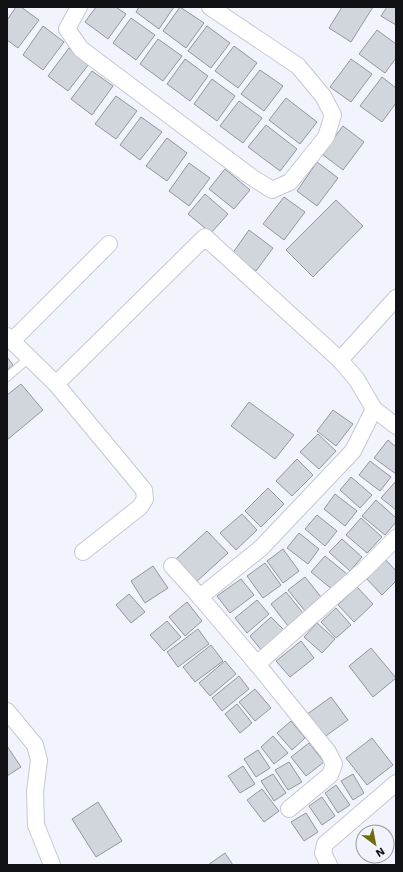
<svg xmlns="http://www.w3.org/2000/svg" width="403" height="872" viewBox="0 0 403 872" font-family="'Work Sans',sans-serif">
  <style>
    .building { fill: #d1d5dc; stroke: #93969e }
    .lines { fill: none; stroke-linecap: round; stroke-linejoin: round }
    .lane-casing { stroke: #c5c8d0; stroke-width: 10 }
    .street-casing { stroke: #c5c8d0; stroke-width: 18 }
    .lane { stroke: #fff; stroke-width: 8 }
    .street { stroke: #fff; stroke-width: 16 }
  </style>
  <rect width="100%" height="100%" fill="#f1f4fc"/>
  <g class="building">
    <polygon points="16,7 21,7 39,20 18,48 7,40 7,20"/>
    <polygon points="96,7 116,7 126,14 108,39 85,22"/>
    <polygon points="139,7 174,7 159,29 136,12"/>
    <polygon points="180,7 204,23 186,48 163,31"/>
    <polygon points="342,7 373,7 351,42 329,28"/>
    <polygon points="387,7 396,7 396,25 381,16"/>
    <polygon points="131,18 155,35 136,60 113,43"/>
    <polygon points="43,26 64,42 43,70 23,55"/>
    <polygon points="207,26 230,43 211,68 188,51"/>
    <polygon points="377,30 396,44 396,58 385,73 359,54"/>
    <polygon points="158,39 182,56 163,81 140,64"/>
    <polygon points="234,46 257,63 238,88 215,71"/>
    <polygon points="69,48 89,64 68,91 48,76"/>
    <polygon points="185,59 208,76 190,101 167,84"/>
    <polygon points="351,59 372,74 351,102 330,87"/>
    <polygon points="260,70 283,86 264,111 241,94"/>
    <polygon points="92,71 113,86 92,115 71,99"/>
    <polygon points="382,77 396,88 396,103 382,122 360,106"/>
    <polygon points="212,79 235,96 217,121 194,104"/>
    <polygon points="116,96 137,111 116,139 95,124"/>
    <polygon points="286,98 317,122 300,144 269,120"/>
    <polygon points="239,101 262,118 243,143 220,126"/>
    <polygon points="141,117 162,132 140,160 120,145"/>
    <polygon points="266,125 297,149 280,171 248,147"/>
    <polygon points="343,126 364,142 343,170 322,154"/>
    <polygon points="167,138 187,153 167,181 146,166"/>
    <polygon points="317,162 338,178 317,206 297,191"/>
    <polygon points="189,163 210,178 189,206 169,191"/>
    <polygon points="225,169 250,190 234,209 209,189"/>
    <polygon points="205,194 228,214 211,233 188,214"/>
    <polygon points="284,197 305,212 284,240 263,224"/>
    <polygon points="336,200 363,226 313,277 286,250"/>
    <polygon points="249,230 273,248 256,271 232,254"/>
    <polygon points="7,357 13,365 7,370"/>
    <polygon points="21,384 43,410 7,440 7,395"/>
    <polygon points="249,402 294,435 275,459 231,426"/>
    <polygon points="333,410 353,424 336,446 317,431"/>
    <polygon points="318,434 336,451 319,469 300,452"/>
    <polygon points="388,440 396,447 396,474 374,458"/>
    <polygon points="297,459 313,475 292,496 276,481"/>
    <polygon points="370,461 391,477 380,491 359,475"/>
    <polygon points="351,477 372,495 360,508 340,490"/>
    <polygon points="396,481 396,510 381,498"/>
    <polygon points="268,488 284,504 261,527 245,511"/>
    <polygon points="335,494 357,511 345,526 324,509"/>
    <polygon points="376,500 396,518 396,522 385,535 362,516"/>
    <polygon points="242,514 257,530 236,550 220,533"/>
    <polygon points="317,515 337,531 325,546 305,529"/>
    <polygon points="361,518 382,537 367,553 346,535"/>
    <polygon points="207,531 228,553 196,582 176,559"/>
    <polygon points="299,533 319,549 308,564 287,548"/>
    <polygon points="342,539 362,557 350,571 329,552"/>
    <polygon points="283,549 299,571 283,583 267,561"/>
    <polygon points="325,556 347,574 333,590 311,572"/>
    <polygon points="385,559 396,571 396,581 382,595 365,577"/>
    <polygon points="265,563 281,585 263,598 247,576"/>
    <polygon points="153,566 168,588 145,603 131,581"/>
    <polygon points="305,577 321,597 305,611 288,590"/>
    <polygon points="241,579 254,595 230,613 217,596"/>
    <polygon points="357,587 373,604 354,622 338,605"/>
    <polygon points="286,592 303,613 288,626 271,604"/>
    <polygon points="129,594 145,612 131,623 116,605"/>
    <polygon points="257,600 269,614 247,633 235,618"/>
    <polygon points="187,602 202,621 185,636 169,617"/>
    <polygon points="336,608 351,625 336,638 321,622"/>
    <polygon points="271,617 285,631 262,651 250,636"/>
    <polygon points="167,621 181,637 164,651 150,635"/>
    <polygon points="317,623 335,639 322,653 304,637"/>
    <polygon points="198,629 209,644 178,667 167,652"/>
    <polygon points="301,641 314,658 290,677 276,661"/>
    <polygon points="211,645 223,661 195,682 183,667"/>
    <polygon points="371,648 396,678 373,697 349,666"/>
    <polygon points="225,661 236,674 210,696 199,683"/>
    <polygon points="239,676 249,689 222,711 212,698"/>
    <polygon points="255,689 271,708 255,721 239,702"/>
    <polygon points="331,697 348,720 323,738 306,715"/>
    <polygon points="237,704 252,723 240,733 225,714"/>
    <polygon points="291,721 305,738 292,750 277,733"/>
    <polygon points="273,736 288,753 274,764 261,747"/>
    <polygon points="372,738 393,765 367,785 346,758"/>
    <polygon points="309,743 324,762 306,776 291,757"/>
    <polygon points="7,746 21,767 7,776"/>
    <polygon points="258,750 270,768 256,777 244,759"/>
    <polygon points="289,762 302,782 288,790 275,770"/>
    <polygon points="243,766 255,784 240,793 228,776"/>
    <polygon points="273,774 286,793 274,801 261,781"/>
    <polygon points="353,774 364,793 353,800 341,781"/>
    <polygon points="336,785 350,805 338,813 325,793"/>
    <polygon points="262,789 279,811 264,822 247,800"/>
    <polygon points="322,797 335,816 322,825 309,806"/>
    <polygon points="98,802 122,841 96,857 72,819"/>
    <polygon points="306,813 318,832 304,841 291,822"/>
    <polygon points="225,853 233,865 208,865"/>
  </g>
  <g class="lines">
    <g class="lane-casing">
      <polyline id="lane" points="7,377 29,358"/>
    </g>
    <g class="street-casing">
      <g id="street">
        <polyline points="79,7 67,29 81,49 250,176 272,190 290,182 326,137 333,115 323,96 298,66 210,7"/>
        <polyline points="7,336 56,384 144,490 145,499 140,507 83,552"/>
        <polyline points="13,340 109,244"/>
        <polyline points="340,360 396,298"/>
        <polyline points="56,384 205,237 340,360 357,380 374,409 353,451 261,548 200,597 257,664 328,752 334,764 330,775 289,809"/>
        <polyline points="374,409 396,426"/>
        <polyline points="172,566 200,597"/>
        <polyline points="257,664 365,569 396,538"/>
        <polyline points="7,711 35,745 39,760 35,792 36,825 52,865"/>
        <polyline points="329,865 323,853 325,844 396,783"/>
      </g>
    </g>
    <use href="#lane" class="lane"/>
    <use href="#street" class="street"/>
  </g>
  <rect width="403" height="872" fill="none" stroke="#111215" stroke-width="16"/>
  <g transform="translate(375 844) rotate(148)"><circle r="19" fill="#f1f4fc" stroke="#979aa0"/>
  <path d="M0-3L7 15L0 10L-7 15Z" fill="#6b6d0e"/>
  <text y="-6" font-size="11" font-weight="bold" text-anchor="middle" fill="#111215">N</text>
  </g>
</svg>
